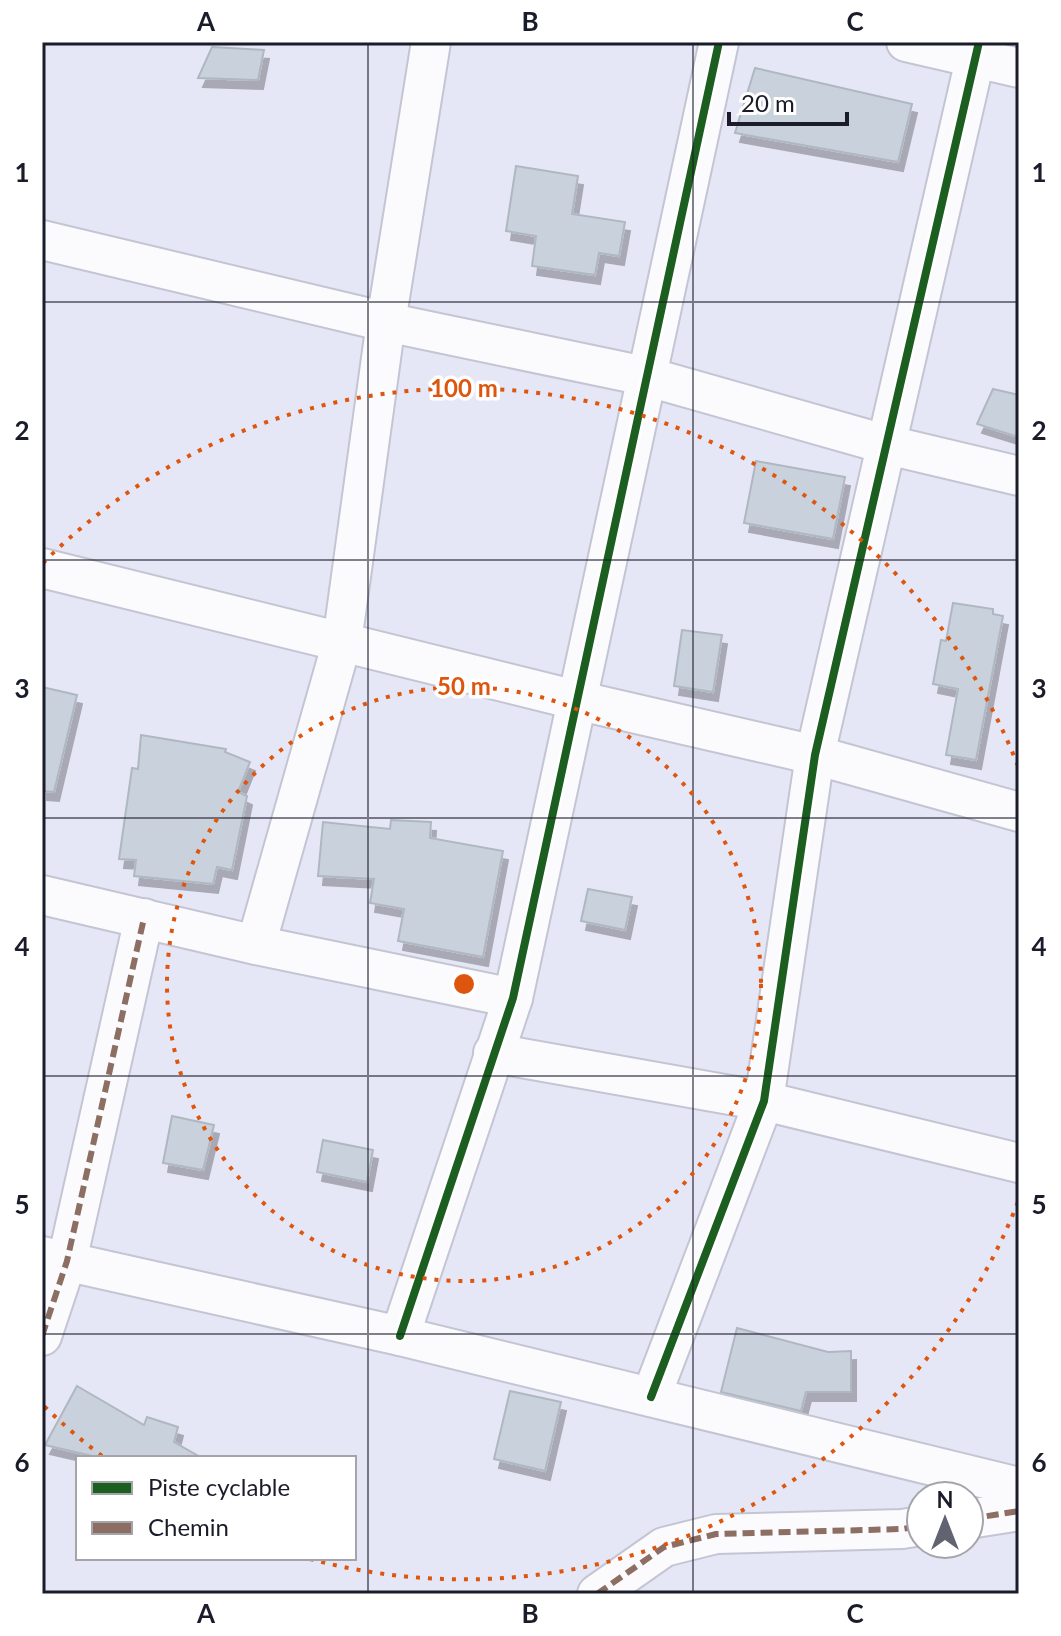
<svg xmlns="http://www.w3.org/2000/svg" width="1061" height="1636" viewBox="0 0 1061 1636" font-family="Lato,sans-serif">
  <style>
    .building { fill: #c9d1dc; stroke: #afb8c1; stroke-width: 2; filter: url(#shadow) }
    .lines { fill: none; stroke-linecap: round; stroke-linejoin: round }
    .minor-casing { stroke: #c4c5d3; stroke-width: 42 }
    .minor { stroke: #fbfbfe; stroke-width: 38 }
    .quiet { stroke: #8d6e63; stroke-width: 6; stroke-dasharray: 12 6; stroke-linecap: butt }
    .cycleway-casing { stroke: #fff; stroke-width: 13 }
    .cycleway { stroke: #1b5e20; stroke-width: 8 }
    .grid { fill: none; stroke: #1b1c2a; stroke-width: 2; stroke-opacity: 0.55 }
    .ring { fill: none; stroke: #de560e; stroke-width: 4; stroke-dasharray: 4 8 }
    .centre { fill: #de560e; stroke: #fff; stroke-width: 4 }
    .ring-label { font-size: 24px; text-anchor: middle; font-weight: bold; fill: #de560e; stroke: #fff; stroke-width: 7; stroke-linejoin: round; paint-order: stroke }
    .neatline { fill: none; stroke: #1b1c2a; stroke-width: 3 }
    .grid-label { font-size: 26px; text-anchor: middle; font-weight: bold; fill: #1b1c2a }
  </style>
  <defs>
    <filter id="shadow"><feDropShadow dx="5" dy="9" stdDeviation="0" flood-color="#0004"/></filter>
  </defs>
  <rect width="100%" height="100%" fill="#e5e7f6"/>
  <g class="building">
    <polygon points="212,47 264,50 258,80 198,78"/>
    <polygon points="755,68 912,104 898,162 735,133"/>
    <polygon points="516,166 578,176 572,214 625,222 619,256 599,253 595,275 532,266 536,236 506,231"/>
    <polygon points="993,389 1019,395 1019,437 977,424"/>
    <polygon points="756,461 845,477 833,539 744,523"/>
    <polygon points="953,603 993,609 993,614 1003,616 976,760 946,755 958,689 933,684 941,640 946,641"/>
    <polygon points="682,630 722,635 713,692 674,686"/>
    <polygon points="42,687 77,695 54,792 42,791"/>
    <polygon points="141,735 226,749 225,752 250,762 238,792 247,796 232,870 217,867 213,884 134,876 136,860 119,859 132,768 138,769"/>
    <polygon points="391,820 431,822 430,838 503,851 483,957 398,941 404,909 370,903 374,879 318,876 323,822 390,829"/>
    <polygon points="588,889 632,897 625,930 581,921"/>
    <polygon points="172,1116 214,1125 203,1170 163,1163"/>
    <polygon points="323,1140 373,1150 367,1182 317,1172"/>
    <polygon points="737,1328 828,1352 851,1351 851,1392 806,1392 801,1411 721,1392"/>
    <polygon points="77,1386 144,1425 147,1417 178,1427 174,1442 202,1458 101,1458 45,1445"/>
    <polygon points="510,1391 561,1402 545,1471 494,1459"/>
  </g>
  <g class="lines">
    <g class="minor-casing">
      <g id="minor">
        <polyline points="906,42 1019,68"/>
        <polyline points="42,240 386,322 645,376 888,445 1019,476"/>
        <polyline points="42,568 576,700 815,755 1019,812"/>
        <polyline points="42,895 256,945 513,998"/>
        <polyline points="256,945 342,642 386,322 431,42"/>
        <polyline points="493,1053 764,1101 1019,1163"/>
        <polyline points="42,1256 400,1336 1019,1487"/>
        <polyline points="42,1336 67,1261 144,918"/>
        <polyline points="400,1336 513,998 719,42"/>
        <polyline points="651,1397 764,1101 815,755 979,42"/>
        <polyline points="969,1519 1019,1511"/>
        <polyline points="597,1594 664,1547 716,1534 902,1529 921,1526"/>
      </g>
    </g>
    <use href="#minor" class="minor"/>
    <g class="quiet">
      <polyline points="42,1336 67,1261 144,918"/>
      <polyline points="969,1519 1019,1511"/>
      <polyline points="597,1594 664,1547 716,1534 902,1529 921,1526"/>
    </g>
    <g class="cycleway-casing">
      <g id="cycleway">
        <polyline points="400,1336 513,998 719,42"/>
        <polyline points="651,1397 764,1101 815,755 979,42"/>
      </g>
    </g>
    <use href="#cycleway" class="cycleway"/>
  </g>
  <path class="grid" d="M 368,42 L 368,1594M 693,42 L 693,1594M 42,302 L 1019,302M 42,560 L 1019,560M 42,818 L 1019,818M 42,1076 L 1019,1076M 42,1334 L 1019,1334"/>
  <g class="ring">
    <circle cx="464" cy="984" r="297"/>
    <path d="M1018 1202A595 595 0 0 1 310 1559M102 1456A595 595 0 0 1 43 1405M43 563A595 595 0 0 1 1018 766"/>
  </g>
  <circle cx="464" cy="984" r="12" class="centre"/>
  <g class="ring-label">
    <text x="464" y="397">100 m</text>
    <text x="464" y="695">50 m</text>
  </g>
  <rect width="1061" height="1636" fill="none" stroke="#ffffff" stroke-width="88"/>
  <rect x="76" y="1456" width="280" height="104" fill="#ffffff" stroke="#a4a4aa" stroke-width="2"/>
  <rect x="92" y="1482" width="40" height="12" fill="#1b5e20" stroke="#a4a4aa" stroke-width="2"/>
  <text x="148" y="1496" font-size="24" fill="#1b1c2a">Piste cyclable</text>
  <rect x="92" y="1522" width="40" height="12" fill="#8d6e63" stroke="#a4a4aa" stroke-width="2"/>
  <text x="148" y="1536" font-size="24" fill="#1b1c2a">Chemin</text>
  <g transform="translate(945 1520)"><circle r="38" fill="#ffffff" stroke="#a4a4aa" stroke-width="2"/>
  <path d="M0-6L14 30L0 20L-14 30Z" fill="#626371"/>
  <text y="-12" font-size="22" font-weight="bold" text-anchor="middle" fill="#1b1c2a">N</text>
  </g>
  <path d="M729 112v12h118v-12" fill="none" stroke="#1b1c2a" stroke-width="4"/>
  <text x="741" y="112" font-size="24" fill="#1b1c2a" stroke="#ffffff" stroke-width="6" paint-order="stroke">20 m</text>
  <rect x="44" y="44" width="973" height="1548" class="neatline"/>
  <g class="grid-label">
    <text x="206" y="31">A</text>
    <text x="530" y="31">B</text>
    <text x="855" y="31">C</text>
    <text x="22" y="182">1</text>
    <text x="1039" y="182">1</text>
    <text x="22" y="440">2</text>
    <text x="1039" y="440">2</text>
    <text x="22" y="698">3</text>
    <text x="1039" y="698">3</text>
    <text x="22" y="956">4</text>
    <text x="1039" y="956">4</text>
    <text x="22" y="1214">5</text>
    <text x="1039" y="1214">5</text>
    <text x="22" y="1472">6</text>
    <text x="1039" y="1472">6</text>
    <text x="206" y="1623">A</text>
    <text x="530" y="1623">B</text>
    <text x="855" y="1623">C</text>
  </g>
</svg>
